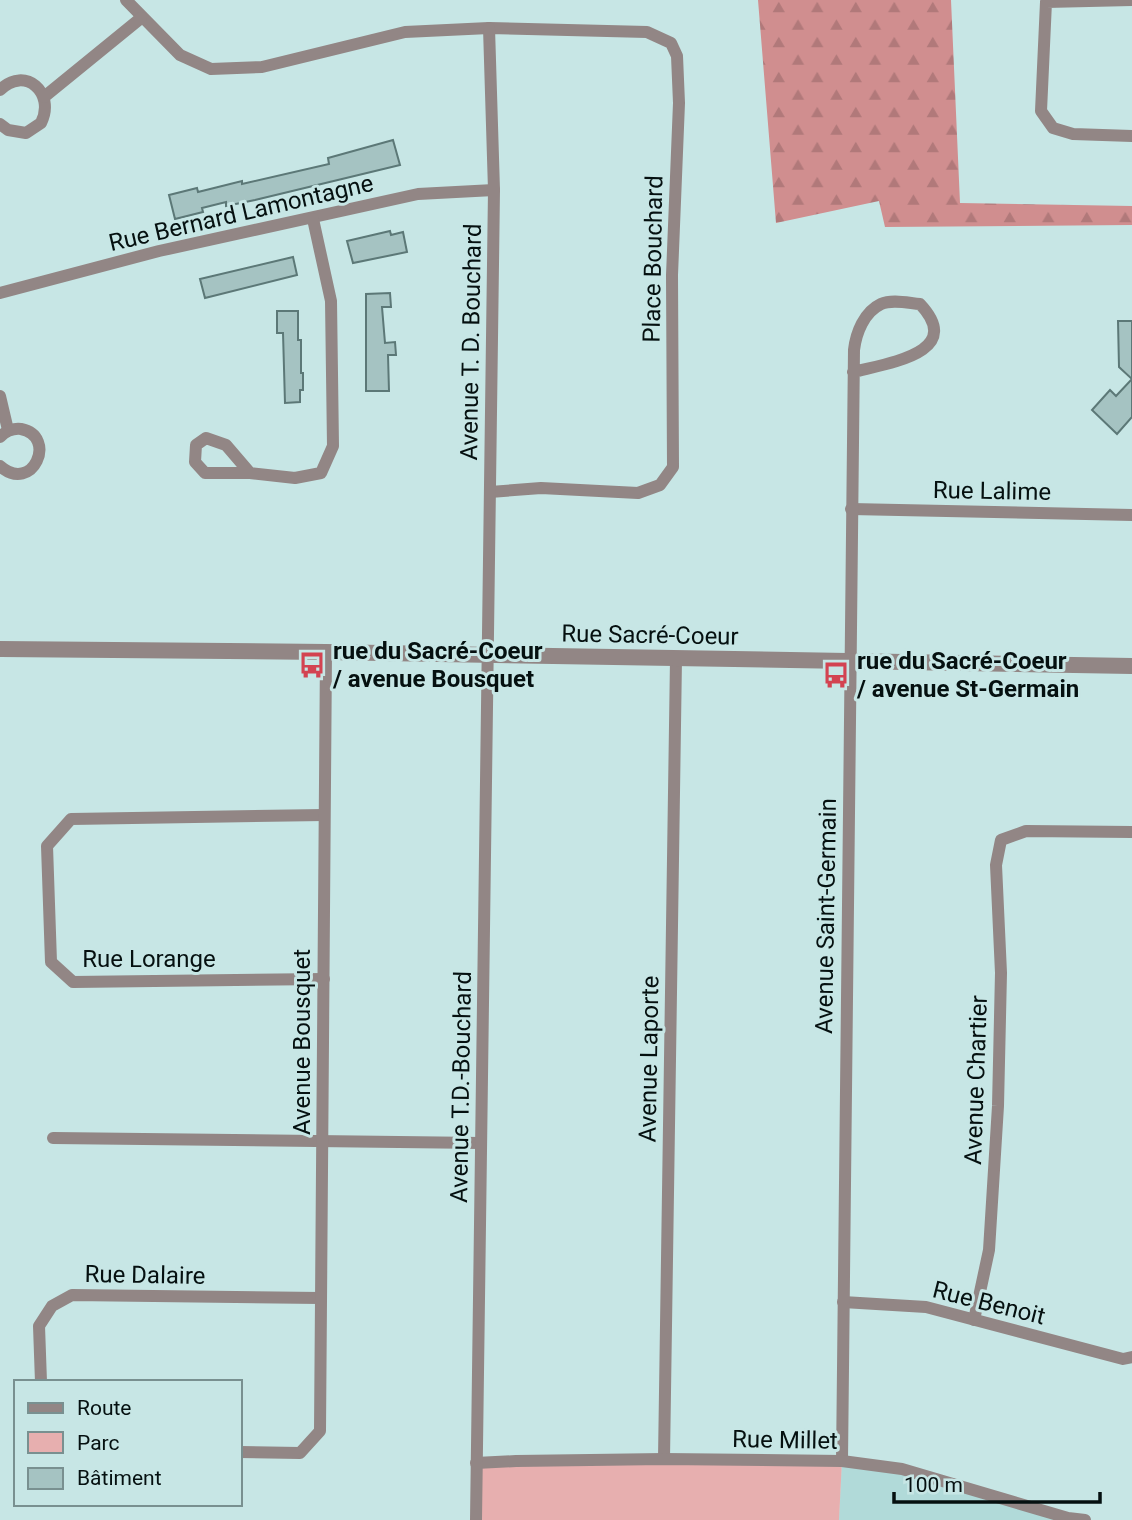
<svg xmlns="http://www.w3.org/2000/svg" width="1132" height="1520" viewBox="0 0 1132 1520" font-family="Roboto,sans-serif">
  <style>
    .built { fill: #b1dad9 }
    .forest { fill: url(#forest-firs) }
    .green { fill: #e7afaf }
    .building { fill: #a5c3c2; stroke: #5c7877; stroke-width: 2 }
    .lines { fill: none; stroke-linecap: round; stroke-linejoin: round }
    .minor { stroke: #928685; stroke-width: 12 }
    .tertiary { stroke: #928685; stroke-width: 16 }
    .labels { text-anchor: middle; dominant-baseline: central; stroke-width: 6; stroke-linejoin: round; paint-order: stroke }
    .street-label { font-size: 24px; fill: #051010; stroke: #c7e6e5 }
    .poi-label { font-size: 24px; font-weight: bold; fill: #051010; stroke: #c7e6e5; text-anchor: start }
  </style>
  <defs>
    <pattern id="forest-firs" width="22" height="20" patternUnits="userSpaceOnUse" patternTransform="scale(1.75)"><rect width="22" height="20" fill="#d08e8f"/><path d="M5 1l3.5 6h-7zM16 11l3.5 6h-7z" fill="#b1797a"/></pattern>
  </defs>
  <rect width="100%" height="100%" fill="#c7e6e5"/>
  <polygon class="built" points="842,1461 902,1469 1085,1520 839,1520"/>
  <polygon class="forest" points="758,0 951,0 960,203 1132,206 1132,225 885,227 879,201 776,223"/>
  <polygon class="green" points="842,1461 839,1520 477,1520 476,1463"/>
  <g class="building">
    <polygon points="393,140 400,165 255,200 226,206 226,202 202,208 203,212 175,219 169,195 197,188 198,192 242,181 242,184 329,164 328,158"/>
    <polygon points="390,231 391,235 403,232 407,252 353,263 347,241"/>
    <polygon points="293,257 297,275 205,298 200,279"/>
    <polygon points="390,293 391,307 382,307 385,343 395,342 396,355 388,355 389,391 366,391 366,294"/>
    <polygon points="277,311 298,311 298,340 301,340 301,373 303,373 303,390 300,390 300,402 285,403 283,333 277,333"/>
    <polygon points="1118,321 1132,321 1132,417 1117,434 1092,410 1110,390 1116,396 1132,379 1119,367"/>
  </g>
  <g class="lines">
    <g class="minor">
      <polyline points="126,0 180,55 211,69 262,67 405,32 489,28 647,32 671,43 677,56 679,103 672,275 673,467 660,485 638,493 541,488 490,492"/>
      <polyline points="1132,0 1046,2 1041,111 1053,128 1073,134 1132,136"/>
      <path d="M 0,90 C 25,65 56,93 41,123 L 26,133 L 8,130 L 0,124"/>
      <polyline points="44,97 141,18"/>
      <polyline points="0,293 159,251 418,194 494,190"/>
      <polyline points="0,396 8,430"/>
      <path d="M 0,437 C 6,431 12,428 21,429 C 58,436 33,495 0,466"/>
      <polyline points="250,473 205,473 195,462 196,445 206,438 226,445 250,473 295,478 321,473 333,446 331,301 313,219"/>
      <polyline points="851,509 1132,515"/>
      <polyline points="324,979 73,982 51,962 47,846 71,819 324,815"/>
      <polyline points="53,1138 481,1143"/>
      <polyline points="843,1302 926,1307 1123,1359 1132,1357"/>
      <polyline points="974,1320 989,1250 998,1106 1001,973 996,865 1001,840 1026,831 1132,832"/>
      <polyline points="41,1382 39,1326 52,1306 72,1295 320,1298"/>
      <polyline points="240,1452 300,1453 320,1431 326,652"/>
      <polyline points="664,1459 676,659"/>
      <path d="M 842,1461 L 854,350 C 856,333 864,312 881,304 C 892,299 908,303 920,304 C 966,353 888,363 853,372"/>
      <polyline points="476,1463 516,1461 664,1459 842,1461 902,1469 1068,1518 1085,1520"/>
      <polyline points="476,1520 494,190 489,28"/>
    </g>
    <polyline class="tertiary" points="0,649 326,652 1132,666"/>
  </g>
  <defs>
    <g id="bus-bare" transform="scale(2.1)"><path d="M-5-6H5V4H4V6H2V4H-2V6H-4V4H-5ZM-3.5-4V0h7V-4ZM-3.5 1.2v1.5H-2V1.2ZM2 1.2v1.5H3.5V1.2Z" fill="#d34351" stroke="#c7e6e5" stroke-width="2.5" paint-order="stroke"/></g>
  </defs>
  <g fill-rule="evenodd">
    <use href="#bus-bare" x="312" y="665"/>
    <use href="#bus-bare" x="836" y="675"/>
  </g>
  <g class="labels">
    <g class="street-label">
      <text transform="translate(241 213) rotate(-13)">Rue Bernard Lamontagne</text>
      <text transform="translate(653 259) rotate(-89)">Place Bouchard</text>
      <text transform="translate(471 342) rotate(-89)">Avenue T. D. Bouchard</text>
      <text transform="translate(992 491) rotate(1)">Rue Lalime</text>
      <text transform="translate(650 635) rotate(1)">Rue Sacré-Coeur</text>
      <text transform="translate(826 916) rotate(-89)">Avenue Saint-Germain</text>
      <text x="149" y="959">Rue Lorange</text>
      <text transform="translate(302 1042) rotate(-90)">Avenue Bousquet</text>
      <text transform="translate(649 1059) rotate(-89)">Avenue Laporte</text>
      <text transform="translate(976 1080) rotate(-88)">Avenue Chartier</text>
      <text transform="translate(461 1087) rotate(-89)">Avenue T.D.-Bouchard</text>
      <text transform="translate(145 1275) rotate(1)">Rue Dalaire</text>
      <text transform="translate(989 1303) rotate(14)">Rue Benoit</text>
      <text transform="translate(785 1440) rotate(1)">Rue Millet</text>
    </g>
    <g class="poi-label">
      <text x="333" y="651">rue du Sacré-Coeur<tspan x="333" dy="28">/ avenue Bousquet</tspan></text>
      <text x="857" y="661">rue du Sacré-Coeur<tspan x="857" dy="28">/ avenue St-Germain</tspan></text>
    </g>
  </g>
  <rect x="14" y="1380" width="228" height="126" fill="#c7e6e5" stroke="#799090" stroke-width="2"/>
  <rect x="28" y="1403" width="35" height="10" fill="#928685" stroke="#799090" stroke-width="2"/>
  <text x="77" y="1415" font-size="21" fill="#051010">Route</text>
  <rect x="28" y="1432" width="35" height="21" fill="#e7afaf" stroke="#799090" stroke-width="2"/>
  <text x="77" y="1450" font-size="21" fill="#051010">Parc</text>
  <rect x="28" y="1468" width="35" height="21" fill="#a5c3c2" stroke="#799090" stroke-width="2"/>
  <text x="77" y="1485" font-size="21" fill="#051010">Bâtiment</text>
  <path d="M894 1492v10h206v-10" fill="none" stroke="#051010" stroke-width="3.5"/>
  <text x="904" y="1492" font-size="21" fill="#051010" stroke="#c7e6e5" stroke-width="5" paint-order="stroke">100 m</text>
</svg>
